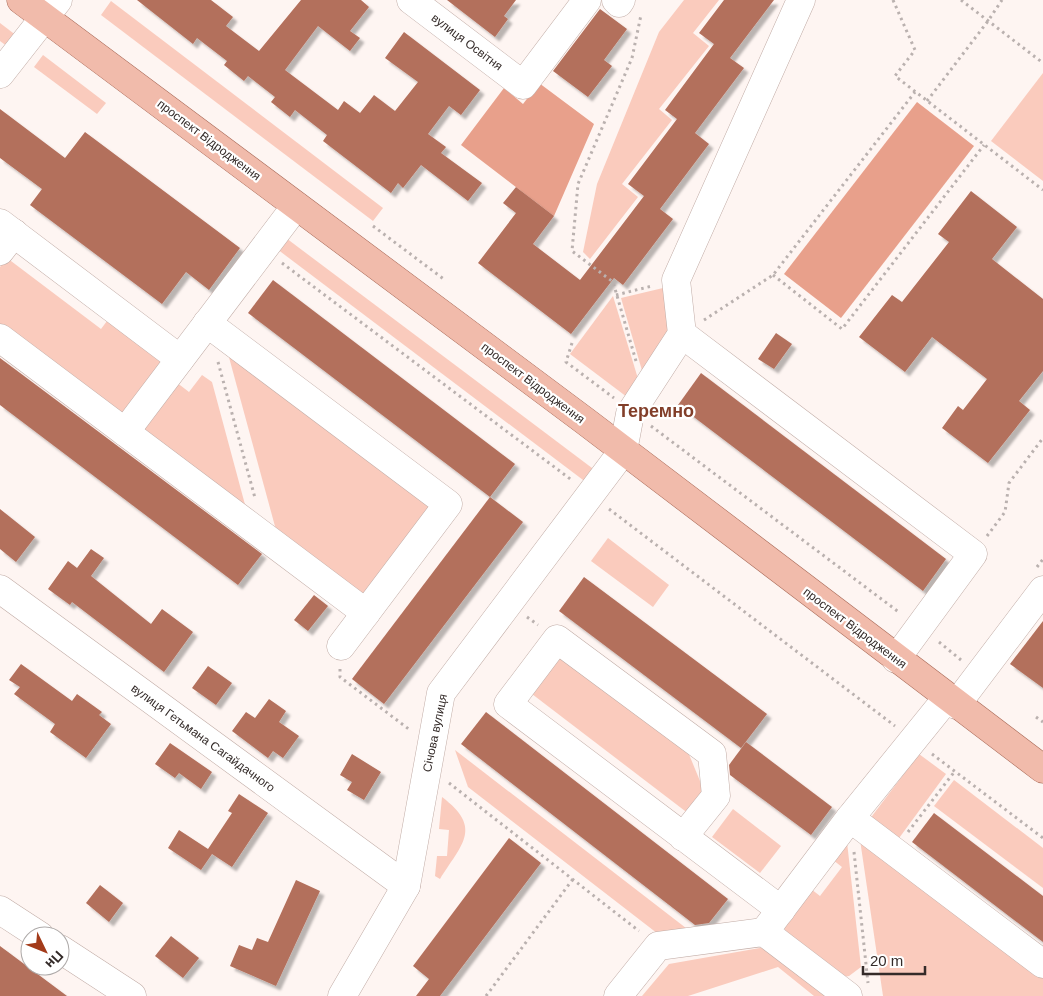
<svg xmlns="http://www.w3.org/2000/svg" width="1043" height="996" viewBox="0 0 1043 996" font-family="Arial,sans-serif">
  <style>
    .green { fill: #facbbd }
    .forest { fill: #e8a08b }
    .building { fill: #b36f5b; filter: url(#shadow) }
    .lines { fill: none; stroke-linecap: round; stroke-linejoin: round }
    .minor-casing { stroke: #c1aca6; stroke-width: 29 }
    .major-casing { stroke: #a96b59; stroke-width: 29 }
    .path { stroke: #bab1af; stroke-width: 3; stroke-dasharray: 2.5 4; stroke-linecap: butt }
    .minor { stroke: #fff; stroke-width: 28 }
    .major { stroke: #f1bbab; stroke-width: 28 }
    .labels { text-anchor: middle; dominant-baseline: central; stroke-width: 4.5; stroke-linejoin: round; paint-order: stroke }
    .street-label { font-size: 12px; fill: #342b29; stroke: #fff }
    .district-label { font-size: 18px; font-weight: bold; fill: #823e29; stroke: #fff }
  </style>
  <defs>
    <filter id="shadow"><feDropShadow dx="4.5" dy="4.5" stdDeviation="1" flood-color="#0004"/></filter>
  </defs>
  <rect width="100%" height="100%" fill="#fef5f2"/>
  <g class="green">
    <polygon points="684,0 719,0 693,33 709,46 659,109 672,120 622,184 638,197 590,259 583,252 597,184 659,32"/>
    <polygon points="111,1 383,208 373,221 101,15"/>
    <polygon points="0,23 17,36 8,47 0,41"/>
    <polygon points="43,55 106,103 97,114 34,67"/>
    <polygon points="1043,73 1043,181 991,141"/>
    <polygon points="286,238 596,471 587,483 277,249"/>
    <polygon points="7,258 101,329 110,317 167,361 123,420 0,327 0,267"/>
    <polygon points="663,288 670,324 661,350 643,374 621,298"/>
    <polygon points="613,296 639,382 627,397 570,354"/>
    <polygon points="227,350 433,506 365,596 276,530"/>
    <polygon points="202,375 212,382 247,512 139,431 176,382 189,392"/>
    <polygon points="608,538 669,585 653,607 591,561"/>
    <polygon points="562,655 688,752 705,793 689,814 532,694"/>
    <polygon points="455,750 695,935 662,937 468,787"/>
    <polygon points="919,754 946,774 894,845 866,824"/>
    <polygon points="954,780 1043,848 1043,888 934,806"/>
    <path d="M 442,797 C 483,828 462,844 440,879 L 435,876 L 437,856 L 447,856 L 449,830 L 439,829 Z"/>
    <polygon points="733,809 781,846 760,873 712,837"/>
    <polygon points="859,833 1043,973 1043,996 883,996"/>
    <polygon points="847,842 861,967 849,976 843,977 785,931 785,925 811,889 820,896 842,867 833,860"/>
    <polygon points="765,947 828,996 814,996 778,967 688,996 642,996 669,964"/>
  </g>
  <g class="forest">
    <polygon points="539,83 594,124 554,216 461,145 504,88 523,104"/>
    <polygon points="917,102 974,146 841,318 784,274"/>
  </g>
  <g class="building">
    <polygon points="137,0 211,0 233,17 226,26 259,51 301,0 361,0 369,7 350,31 360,38 350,51 318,26 285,70 338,110 344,101 360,113 374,95 395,111 418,82 385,58 404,32 480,90 461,115 449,106 428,134 446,147 441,153 482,183 468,201 421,165 403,188 398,183 391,193 323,141 327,135 295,110 290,117 271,102 275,97 248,76 244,81 224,65 227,61 197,38 193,44"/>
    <polygon points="447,0 516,0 504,16 508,19 495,37"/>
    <polygon points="724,0 774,0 730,58 744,68 695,133 709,144 660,209 673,219 623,285 614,278 571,334 478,263 516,213 503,203 516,187 554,216 533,244 580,280 644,196 628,184 677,119 665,110 714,44 699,33"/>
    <polygon points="600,9 627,29 604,60 612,66 588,97 553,71"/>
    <polygon points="0,109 65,158 85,132 240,248 209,290 186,272 162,304 30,205 42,189 0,158"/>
    <polygon points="971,191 1017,227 992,259 1043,299 1043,371 1019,401 1030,410 988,463 942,428 958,406 963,410 987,379 932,337 905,372 859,337 892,295 902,302 949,242 938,234"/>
    <polygon points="273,280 515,464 490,497 248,313"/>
    <polygon points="776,333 792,344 774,369 758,359"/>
    <polygon points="0,358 262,554 238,585 0,405"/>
    <polygon points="701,373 946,559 923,591 678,405"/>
    <polygon points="490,497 523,522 384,704 352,679"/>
    <polygon points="0,509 35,537 16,562 0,549"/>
    <polygon points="91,549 104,558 91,576 151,624 162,609 193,632 164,672 72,602 70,605 48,589 68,561 77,568"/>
    <polygon points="584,577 767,714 741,748 559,611"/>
    <polygon points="314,595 328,606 308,631 294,620"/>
    <polygon points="1043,621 1043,688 1010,664"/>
    <polygon points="21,664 72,701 77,694 102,712 99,715 111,724 86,758 50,732 55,724 14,694 20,687 9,680"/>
    <polygon points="208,666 232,683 216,705 192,688"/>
    <polygon points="269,699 286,711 279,722 299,736 283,758 273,751 268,758 232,731 246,712 255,718"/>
    <polygon points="486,712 728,899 709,923 695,925 461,744"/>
    <polygon points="746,742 832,807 811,835 730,775 729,765"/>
    <polygon points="170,743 212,772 201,789 179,773 175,778 155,764"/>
    <polygon points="352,754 381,772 364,800 347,790 352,782 340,775"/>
    <polygon points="239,794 268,813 232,867 212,854 201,870 168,848 179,830 208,849 232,813 228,811"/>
    <polygon points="934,813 1043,896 1043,942 912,842"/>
    <polygon points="509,838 541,863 440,996 416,996 429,979 413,966"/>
    <polygon points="296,880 320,891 276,986 230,966 239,945 252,950 257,938 268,942"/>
    <polygon points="100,885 123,903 109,922 86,903"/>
    <polygon points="171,936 199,958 183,978 155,956"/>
    <polygon points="0,946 67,996 0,996"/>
  </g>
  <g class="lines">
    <g class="minor-casing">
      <g id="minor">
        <polyline points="411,0 523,85 587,0"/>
        <polyline points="616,0 619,3 621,0"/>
        <polyline points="0,74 58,0"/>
        <polyline points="0,223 180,359"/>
        <polyline points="0,251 14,233"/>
        <polyline points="207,323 448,504 341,646"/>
        <polyline points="682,334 973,554 896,659"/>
        <polyline points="0,338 366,613"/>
        <polyline points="125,432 296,206"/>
        <polyline points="0,589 406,886"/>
        <polyline points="956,705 1043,590"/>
        <polyline points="850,818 1043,964"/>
        <polyline points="683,837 716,796 712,754 557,639 508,704 781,910"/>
        <polyline points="0,910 40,936"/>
        <polyline points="764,932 850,818 947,698"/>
        <polyline points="60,949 132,996"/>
        <polyline points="342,996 406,886 441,693 623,451 630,414 682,334 676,280 801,0"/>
        <polyline points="618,996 658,946 764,932 848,996"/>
      </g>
    </g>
    <g class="major-casing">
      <polyline id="major" points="21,0 585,421 1043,769"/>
    </g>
    <g class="path">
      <polyline points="893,0 915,50 895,76 1043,190"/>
      <polyline points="961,0 1043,63"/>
      <polyline points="927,101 988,21 1002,0"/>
      <polyline points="373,226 445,280"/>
      <polyline points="282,263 573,481"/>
      <polyline points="773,275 842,329 984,145"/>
      <polyline points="616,295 652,286"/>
      <polyline points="704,320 773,275 915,92"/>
      <polyline points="572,343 566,362 614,398"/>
      <polyline points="636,361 613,282 572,251 578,184 632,58 641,15"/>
      <polyline points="218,362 255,498"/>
      <polyline points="651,426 900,613"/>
      <polyline points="609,509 895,726"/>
      <polyline points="987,536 1005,512 1009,483 1043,438"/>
      <polyline points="1037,567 1043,559"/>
      <polyline points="527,617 538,625"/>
      <polyline points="939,642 961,660"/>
      <polyline points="340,669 340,677 410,730"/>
      <polyline points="1036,717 1043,722"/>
      <polyline points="932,754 1043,838"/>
      <polyline points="449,783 639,931"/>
      <polyline points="908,832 955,771"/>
      <polyline points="854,852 868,983"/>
      <polyline points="486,996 573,879"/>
    </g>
    <use href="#minor" class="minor"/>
    <use href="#major" class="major"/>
  </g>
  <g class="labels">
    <g class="street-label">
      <text transform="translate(467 42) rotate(37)">вулиця Освітня</text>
      <text transform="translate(209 140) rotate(37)">проспект Відродження</text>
      <text transform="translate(533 383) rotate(37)">проспект Відродження</text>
      <text transform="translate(855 628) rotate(37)">проспект Відродження</text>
      <text transform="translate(435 733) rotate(-78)">Січова вулиця</text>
      <text transform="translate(203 738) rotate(36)">вулиця Гетьмана Сагайдачного</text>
    </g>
    <g class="district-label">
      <text x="656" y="411">Теремно</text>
    </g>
  </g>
  <g transform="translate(45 951) rotate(133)"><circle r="24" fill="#ffffff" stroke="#aeaaa9"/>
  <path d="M0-4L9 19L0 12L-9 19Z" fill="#a33b1a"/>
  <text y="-8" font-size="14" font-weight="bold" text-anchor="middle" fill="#342b29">Пн</text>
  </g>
  <path d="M863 966v8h62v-8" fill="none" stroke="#342b29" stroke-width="2.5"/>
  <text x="870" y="966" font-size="15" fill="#342b29" stroke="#ffffff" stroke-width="4" paint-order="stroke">20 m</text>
</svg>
